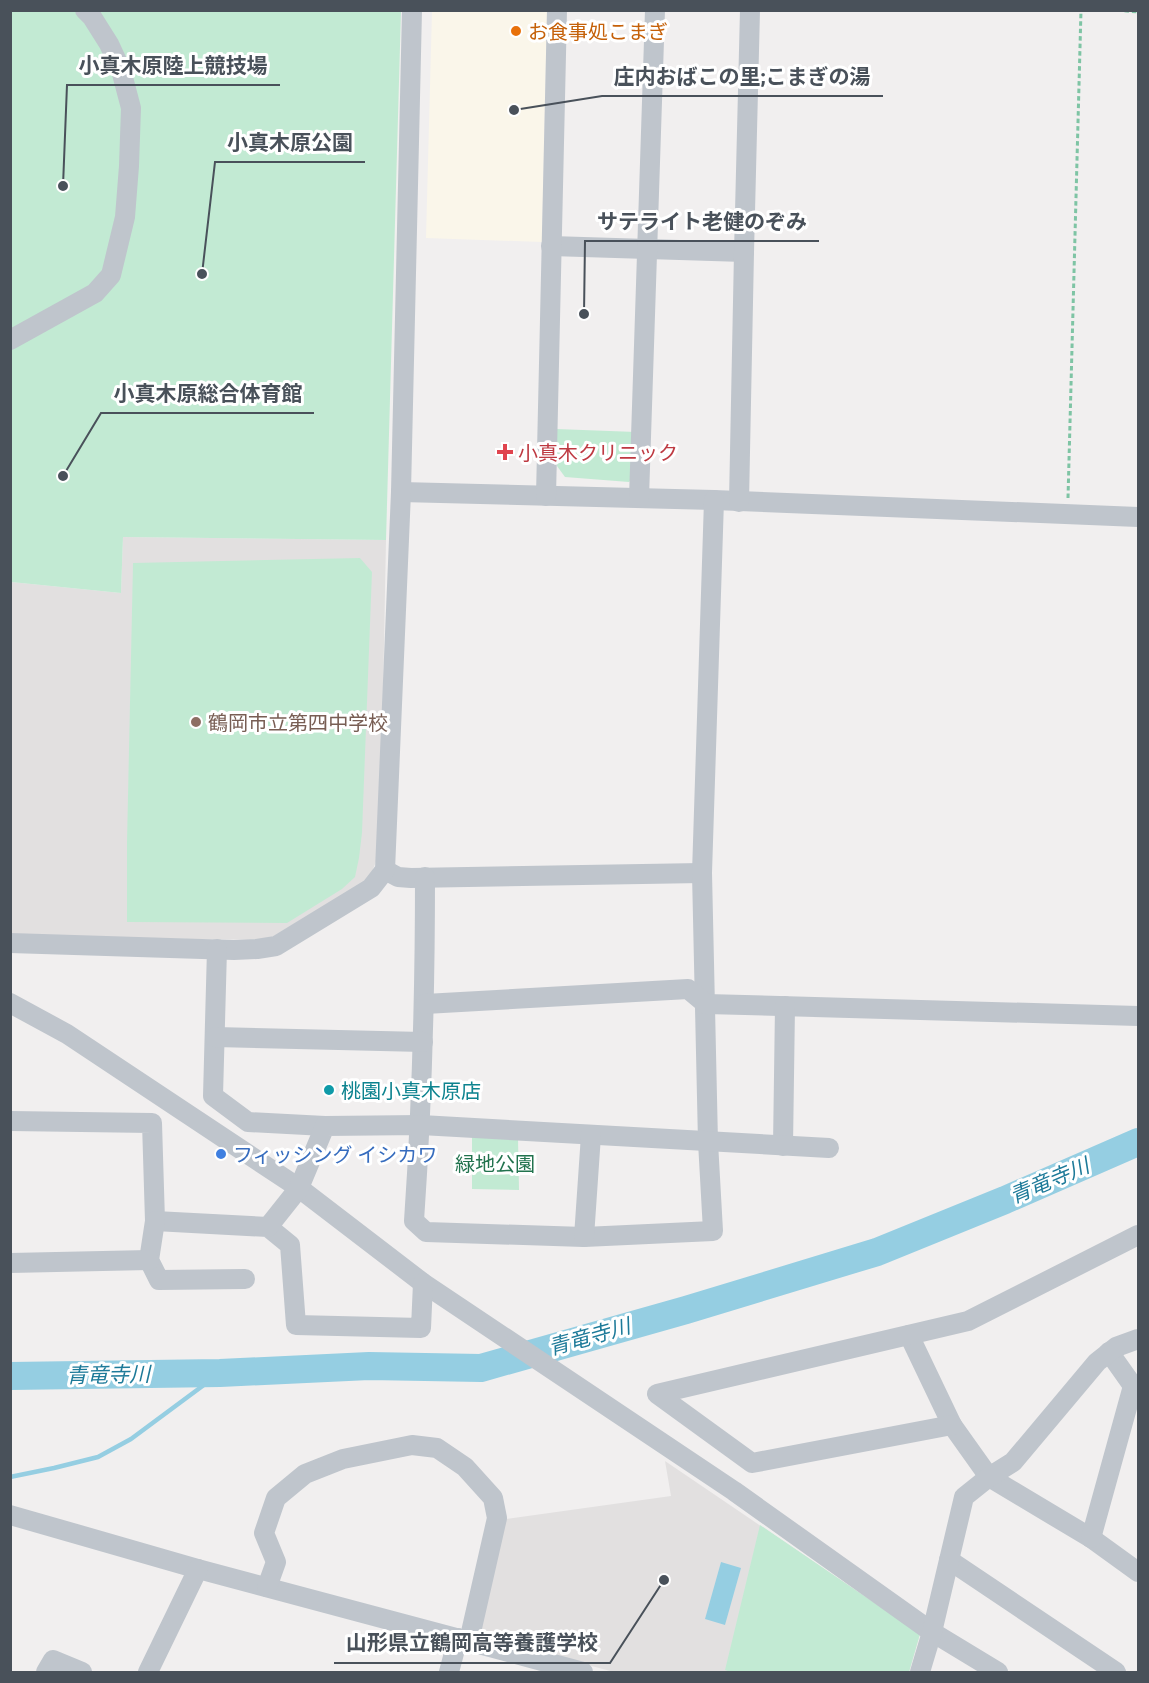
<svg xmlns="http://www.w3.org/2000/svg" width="1149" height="1683" viewBox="0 0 1149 1683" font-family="Ubuntu,'Noto Sans JP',sans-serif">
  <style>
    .commercial { fill: #faf6ea }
    .education { fill: #e2e0e0 }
    .green { fill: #c2ead3 }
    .water { fill: #95cee2 }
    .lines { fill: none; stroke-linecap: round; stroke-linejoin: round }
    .stream { stroke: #95cee2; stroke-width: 4.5 }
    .river { stroke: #95cee2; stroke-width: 28 }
    .path { stroke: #7ec4a4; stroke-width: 3; stroke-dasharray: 4.5 3; stroke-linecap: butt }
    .minor { stroke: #bfc5cc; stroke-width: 20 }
    .food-dot { fill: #e8710a; stroke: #fff; stroke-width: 2 }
    .health-dot { fill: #e0444e; stroke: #fff; stroke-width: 2 }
    .education-dot { fill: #8d6e63; stroke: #fff; stroke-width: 2 }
    .culture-dot { fill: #0f9aa8; stroke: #fff; stroke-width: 2 }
    .shop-dot { fill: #3f7fe0; stroke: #fff; stroke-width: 2 }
    .labels { text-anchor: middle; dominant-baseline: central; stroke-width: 6; stroke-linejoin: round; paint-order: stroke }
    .food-label { font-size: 20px; fill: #c56008; stroke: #fff; text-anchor: start }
    .health-label { font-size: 20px; fill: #be3a42; stroke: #fff; text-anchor: start }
    .education-label { font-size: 20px; fill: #785e54; stroke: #fff; text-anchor: start }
    .culture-label { font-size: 20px; fill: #0d838f; stroke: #fff; text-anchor: start }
    .shop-label { font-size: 20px; fill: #366cbe; stroke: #fff; text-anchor: start }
    .park-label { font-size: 20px; fill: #22734e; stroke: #fff }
    .water-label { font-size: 21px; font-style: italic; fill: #1d7a99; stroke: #fff }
    .leader { fill: none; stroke: #49515a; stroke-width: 2 }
    .callout-dot { fill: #49515a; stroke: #fff; stroke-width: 2 }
    .callout-label { font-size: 21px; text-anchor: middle; font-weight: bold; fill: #49515a; stroke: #fff; stroke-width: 6; stroke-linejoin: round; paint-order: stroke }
  </style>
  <rect width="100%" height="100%" fill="#f1efef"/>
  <polygon class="commercial" points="432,11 547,11 542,242 426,238"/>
  <g class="education">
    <polygon points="123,537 386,540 380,851 372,872 364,882 267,940 11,937 11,582 121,593"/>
    <polygon points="665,1461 920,1634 909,1672 614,1672 473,1634 506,1519 671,1496"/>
  </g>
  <g class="green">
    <polygon points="11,11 401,11 386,540 123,537 121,593 11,582"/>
    <polygon points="556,429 636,432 636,475 629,482 565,477 557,466"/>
    <polygon points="360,558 372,572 362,833 359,858 355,877 342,889 287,923 127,922 127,842 133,563"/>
    <polygon points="472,1137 518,1138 519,1190 472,1189"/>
    <polygon points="760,1525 920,1634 909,1672 731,1672 725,1670"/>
  </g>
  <polygon class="water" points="721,1562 741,1568 725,1625 705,1619"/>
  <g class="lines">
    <polyline class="stream" points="10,1477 54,1468 98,1457 131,1439 220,1373"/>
    <polyline class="river" points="10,1376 220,1373 369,1366 481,1368 686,1310 877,1252 1005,1200 1138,1142"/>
    <g class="path">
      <polyline points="1117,10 1138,12"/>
      <polyline points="1068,498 1081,10"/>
    </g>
    <g class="minor">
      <polyline points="551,246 744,252"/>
      <polyline points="10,340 95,293 111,275 125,217 129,166 131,108 121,70 109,44 92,17 85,10"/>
      <polyline points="401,492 714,500 1138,517"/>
      <polyline points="546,496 557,10"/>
      <polyline points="639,498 655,10"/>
      <polyline points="739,502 744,252 750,10"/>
      <polyline points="385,870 398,877 411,878 702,873"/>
      <path d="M 425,877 C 425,992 422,1106 414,1221 L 426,1232 L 584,1237 L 713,1231 L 708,1142 L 702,873 L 714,500"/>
      <polyline points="10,943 234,950 257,949 276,946 371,888 385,870 401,492 412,10"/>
      <polyline points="217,949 213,1096 248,1122 325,1126"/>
      <polyline points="10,1003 67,1034 299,1188 423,1283 734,1491 932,1632 998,1672"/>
      <polyline points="425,1004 688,989 706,1004 1138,1016"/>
      <polyline points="215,1037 423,1042"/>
      <polyline points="10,1121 152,1123 155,1221 268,1227 290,1245 296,1325 421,1328 423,1283"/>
      <polyline points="783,1146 785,1006"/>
      <polyline points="155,1221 149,1260 159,1280 245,1279"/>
      <polyline points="268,1227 299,1188 325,1126 421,1125 829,1148"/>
      <polyline points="584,1237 591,1135"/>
      <polyline points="10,1263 149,1260"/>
      <polyline points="909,1335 952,1425 989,1477 1091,1538 1138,1572"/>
      <polyline points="952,1425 752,1463 657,1394 968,1321 1138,1235"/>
      <polyline points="10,1515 198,1569 583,1672"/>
      <polyline points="1091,1538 1133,1386 1109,1352"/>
      <polyline points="949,1560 1116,1672"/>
      <polyline points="267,1587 276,1562 264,1533 276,1498 305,1474 343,1459 412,1445 437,1448 465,1467 493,1498 497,1518 469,1641"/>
      <polyline points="46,1672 53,1660 82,1672"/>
      <polyline points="148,1672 198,1569"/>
      <polyline points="449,1672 458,1638"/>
      <polyline points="920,1672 932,1632 964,1497 989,1477 1013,1462 1097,1362 1116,1347 1138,1339"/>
    </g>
  </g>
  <circle class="food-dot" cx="516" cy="31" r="6"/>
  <path class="health-dot" d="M502 443h6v6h6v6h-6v6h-6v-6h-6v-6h6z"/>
  <circle class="education-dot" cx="196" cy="722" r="6"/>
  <circle class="culture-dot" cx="329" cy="1090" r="6"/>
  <circle class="shop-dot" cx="221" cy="1154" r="6"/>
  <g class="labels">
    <g class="food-label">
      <text x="528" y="31">お食事処こまぎ</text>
    </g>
    <g class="health-label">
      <text x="518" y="452">小真木クリニック</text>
    </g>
    <g class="education-label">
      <text x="208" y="722">鶴岡市立第四中学校</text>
    </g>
    <g class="culture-label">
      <text x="341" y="1090">桃園小真木原店</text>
    </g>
    <g class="shop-label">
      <text x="233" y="1154">フィッシング イシカワ</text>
    </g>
    <g class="park-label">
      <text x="495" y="1163">緑地公園</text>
    </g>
    <g class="water-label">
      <text transform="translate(1049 1180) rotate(-23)">青竜寺川</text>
      <text transform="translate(589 1336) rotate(-16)">青竜寺川</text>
      <text transform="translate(108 1374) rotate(-1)">青竜寺川</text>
    </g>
  </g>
  <path class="leader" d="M63 186L67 85H280M514 110L602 96H883M202 274L215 162H365M584 314L585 241H819M63 476L101 413H314M664 1580L610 1663H334"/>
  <g class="callout-dot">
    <circle cx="63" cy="186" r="6"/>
    <circle cx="514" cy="110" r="6"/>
    <circle cx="202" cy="274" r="6"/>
    <circle cx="584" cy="314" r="6"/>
    <circle cx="63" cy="476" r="6"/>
    <circle cx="664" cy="1580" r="6"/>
  </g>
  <g class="callout-label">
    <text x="173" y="73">小真木原陸上競技場</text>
    <text x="742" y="84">庄内おばこの里;こまぎの湯</text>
    <text x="290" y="150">小真木原公園</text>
    <text x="702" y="229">サテライト老健のぞみ</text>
    <text x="208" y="401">小真木原総合体育館</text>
    <text x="472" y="1650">山形県立鶴岡高等養護学校</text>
  </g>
  <rect width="1149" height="1683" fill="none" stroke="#49515a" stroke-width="24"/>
</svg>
